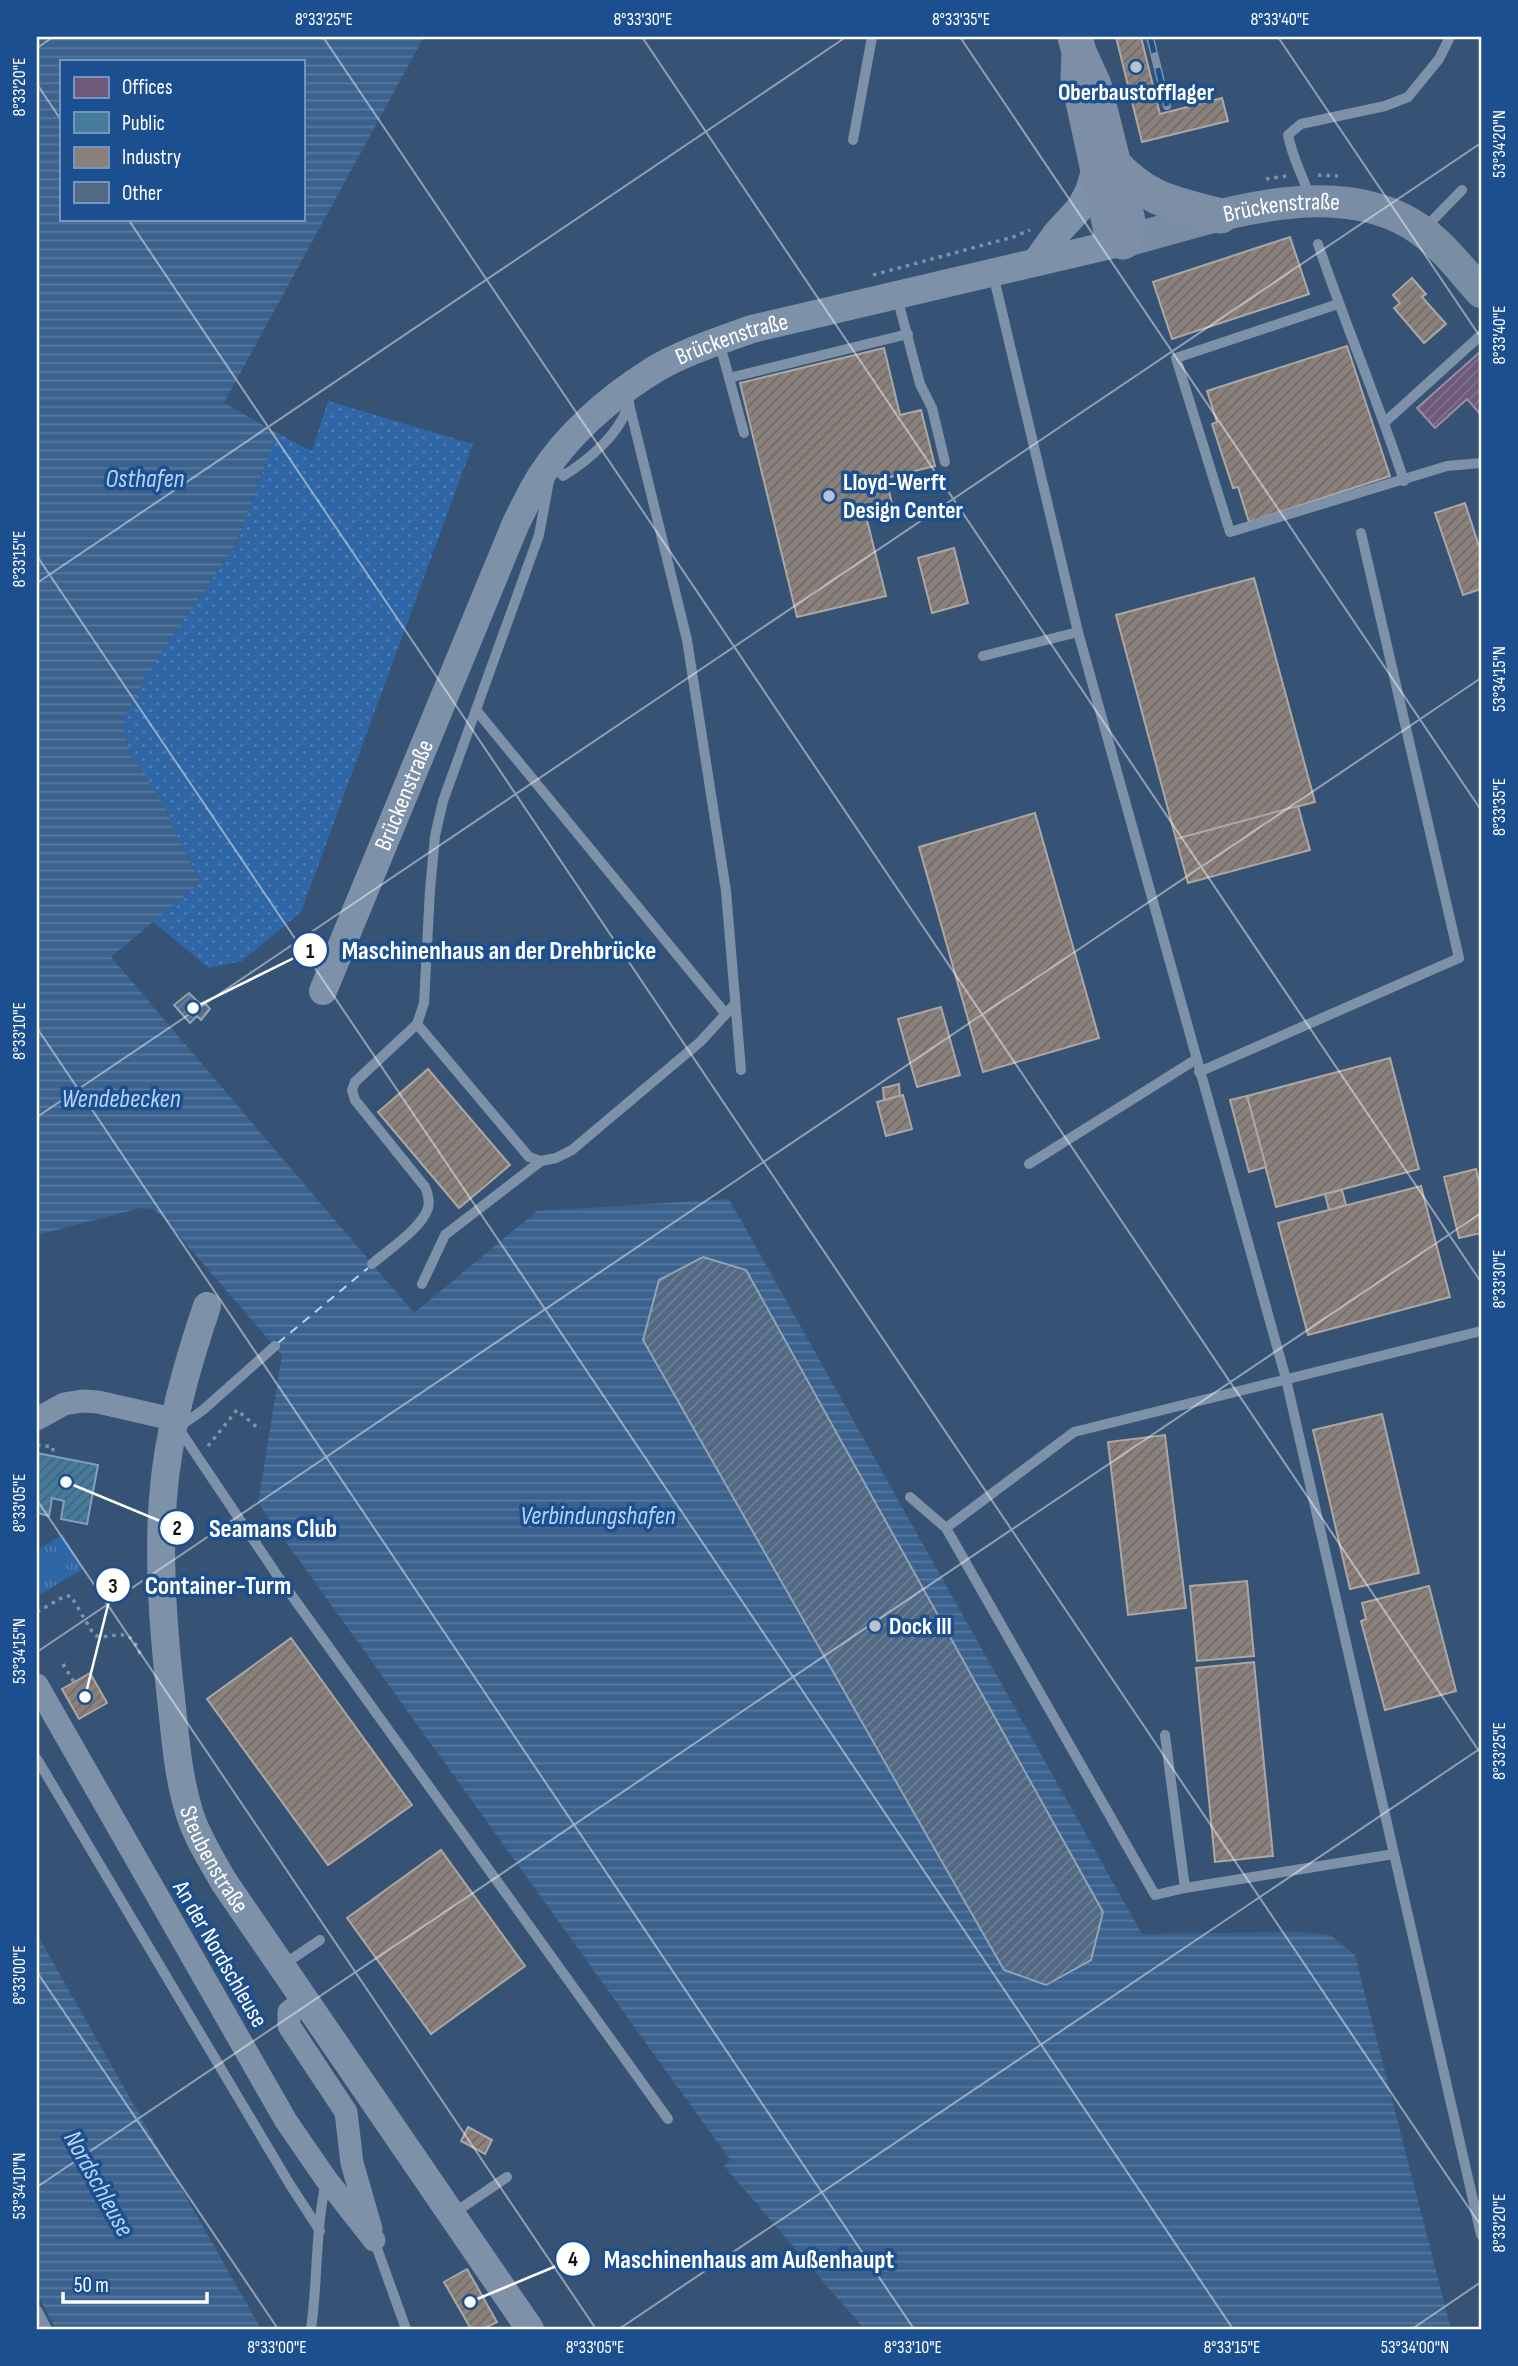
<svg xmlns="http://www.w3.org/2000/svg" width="1518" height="2366" viewBox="0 0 1518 2366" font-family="'Sofia Sans Condensed',sans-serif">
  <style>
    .grass { fill: url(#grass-dots) }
    .park { fill: url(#park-tufts) }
    .water { fill: url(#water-rules); fill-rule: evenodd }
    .offices { fill: url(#offices-hatch); stroke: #998ba2; stroke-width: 2 }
    .public { fill: url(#public-hatch); stroke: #7da3ba; stroke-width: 2 }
    .industry { fill: url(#industry-hatch); stroke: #ada7a3; stroke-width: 2 }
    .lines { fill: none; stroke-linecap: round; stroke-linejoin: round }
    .ferry { stroke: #b5d3f5; stroke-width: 2; stroke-dasharray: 9 7; stroke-linecap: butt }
    .building { fill: url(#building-hatch); stroke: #92a2b6; stroke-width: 2 }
    .path { stroke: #7d92a8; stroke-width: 3.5; stroke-dasharray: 3.5 5; stroke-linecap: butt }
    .service { stroke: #7d92a8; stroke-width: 10 }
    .minor { stroke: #7d92a8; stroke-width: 23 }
    .tertiary { stroke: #7d92a8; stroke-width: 28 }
    .secondary { stroke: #798da4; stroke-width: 32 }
    .primary { stroke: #7d8ea7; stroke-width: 35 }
    .rail-casing { stroke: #7e92a7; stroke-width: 8 }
    .rail { stroke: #1b4f8f; stroke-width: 5; stroke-dasharray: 16; stroke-linecap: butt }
    .ticks { fill: none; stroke: #fff; stroke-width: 2; stroke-opacity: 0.45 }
    .poi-dot { fill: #b9c2ce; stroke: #1b4f8f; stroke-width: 2.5 }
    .labels { text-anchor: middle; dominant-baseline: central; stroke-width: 7; stroke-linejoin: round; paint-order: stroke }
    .poi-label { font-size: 24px; font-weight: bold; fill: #fff; stroke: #1b4f8f; text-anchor: start }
    .street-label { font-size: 24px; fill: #fff; stroke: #1b4f8f }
    .water-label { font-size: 26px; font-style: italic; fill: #b5d3f5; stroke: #1b4f8f }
    .leader { fill: none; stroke: #fff; stroke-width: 2.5 }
    .callout-dot { fill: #fff; stroke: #1b4f8f; stroke-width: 2.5 }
    .mark-label { font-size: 21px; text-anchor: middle; font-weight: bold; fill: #111 }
    .callout-label { font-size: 26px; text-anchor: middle; font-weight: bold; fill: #fff; stroke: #1b4f8f; stroke-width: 7; stroke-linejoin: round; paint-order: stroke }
    .neatline { fill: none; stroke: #fff; stroke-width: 2.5 }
    .ticks-label { font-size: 18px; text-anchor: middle; fill: #fff }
  </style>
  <defs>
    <pattern id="grass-dots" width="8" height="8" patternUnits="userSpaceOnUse" patternTransform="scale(1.75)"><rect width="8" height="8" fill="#2f66a5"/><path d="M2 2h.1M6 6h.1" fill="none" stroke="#4e7db2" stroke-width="1.8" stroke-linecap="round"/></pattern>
    <pattern id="park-tufts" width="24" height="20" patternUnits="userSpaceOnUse" patternTransform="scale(1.75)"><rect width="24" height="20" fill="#2f66a5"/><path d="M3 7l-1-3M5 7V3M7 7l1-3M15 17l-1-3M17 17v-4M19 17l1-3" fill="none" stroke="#4e7db2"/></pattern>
    <pattern id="water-rules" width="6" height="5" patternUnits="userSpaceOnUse" patternTransform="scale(1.75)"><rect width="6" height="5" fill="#3b618d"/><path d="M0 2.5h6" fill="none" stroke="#58799e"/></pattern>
    <pattern id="offices-hatch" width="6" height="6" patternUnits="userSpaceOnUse" patternTransform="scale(1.75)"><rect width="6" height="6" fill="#6d597a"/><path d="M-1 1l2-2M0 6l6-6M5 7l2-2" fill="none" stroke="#83728e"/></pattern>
    <pattern id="public-hatch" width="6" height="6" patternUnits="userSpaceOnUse" patternTransform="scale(1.75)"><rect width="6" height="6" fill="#457b9d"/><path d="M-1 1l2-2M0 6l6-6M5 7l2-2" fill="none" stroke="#486474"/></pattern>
    <pattern id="industry-hatch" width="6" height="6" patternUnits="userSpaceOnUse" patternTransform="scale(1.75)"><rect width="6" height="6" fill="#8a817c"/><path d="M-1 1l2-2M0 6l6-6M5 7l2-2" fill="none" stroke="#716c69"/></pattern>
    <pattern id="building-hatch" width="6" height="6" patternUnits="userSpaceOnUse" patternTransform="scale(1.75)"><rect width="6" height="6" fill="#526984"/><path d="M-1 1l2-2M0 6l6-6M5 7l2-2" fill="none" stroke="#6c8096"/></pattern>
  </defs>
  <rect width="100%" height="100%" fill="#365274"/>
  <polygon class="grass" points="328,401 473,444 301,912 242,961 209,968 153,922 201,881 178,838 164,805 131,756 124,733 124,717 147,674 237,542 277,433 312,451"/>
  <polygon class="park" points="63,1534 83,1569 37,1596 37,1550"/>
  <g class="water">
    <path d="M 37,37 L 424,37 L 224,403 L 277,433 L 237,542 L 147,674 L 124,718 L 124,733 L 131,756 L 164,805 L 178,838 L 201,882 L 111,957 L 414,1313 L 537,1211 L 729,1199 L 1142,1934 L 1295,1932 L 1330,1935 L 1355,1955 L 1451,2329 L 864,2329 L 724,2166 L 730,2160 L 258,1503 L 282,1355 L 161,1215 L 152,1209 L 141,1208 L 37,1235 ZM 61,61 L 303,61 L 303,219 L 61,219 Z"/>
    <polygon points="37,1934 261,2329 56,2329 37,2294"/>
  </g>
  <polygon class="offices" points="1481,351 1481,415 1467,399 1435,428 1417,408"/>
  <polygon class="public" points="37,1453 98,1465 87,1524 61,1519 64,1501 52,1498 49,1516 37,1513"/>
  <g class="industry">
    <polygon points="1116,37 1141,37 1160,114 1222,98 1228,121 1142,142"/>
    <polygon points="1290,237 1309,294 1172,339 1153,282"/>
    <polygon points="1412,278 1426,294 1422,297 1446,324 1424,343 1394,308 1400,303 1393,295"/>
    <polygon points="1347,346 1390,476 1249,522 1238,487 1233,488 1212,424 1217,422 1207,391"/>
    <polygon points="884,348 900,415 921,410 935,466 886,478 894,513 867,520 886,596 797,617 740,383"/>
    <polygon points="1465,503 1479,546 1481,545 1481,589 1463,595 1435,513"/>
    <polygon points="954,548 968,603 932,613 918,558"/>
    <polygon points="1254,578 1315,802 1176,839 1116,615"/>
    <polygon points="1298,806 1310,850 1188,883 1176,839"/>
    <polygon points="1035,813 1099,1038 983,1072 919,847"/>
    <polygon points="941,1007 960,1075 917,1087 898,1019"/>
    <polygon points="1390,1058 1419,1169 1276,1207 1247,1096"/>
    <polygon points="428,1069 510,1165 459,1208 378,1112"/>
    <polygon points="899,1084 900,1096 884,1100 883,1088"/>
    <polygon points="903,1095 912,1129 886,1136 877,1102"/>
    <polygon points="1247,1096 1266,1167 1249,1172 1230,1100"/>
    <polygon points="1476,1169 1481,1190 1481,1233 1459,1238 1444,1177"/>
    <polygon points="1421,1186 1450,1297 1308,1335 1278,1223"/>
    <polygon points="1342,1190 1346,1205 1329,1210 1325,1194"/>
    <polygon points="1382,1414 1419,1573 1350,1589 1313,1430"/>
    <polygon points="1165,1435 1186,1608 1128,1615 1108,1442"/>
    <polygon points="1247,1581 1254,1656 1197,1661 1190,1586"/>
    <polygon points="1429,1586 1456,1691 1385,1710 1361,1621 1366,1619 1362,1603"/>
    <polygon points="291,1638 412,1805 328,1865 207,1699"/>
    <polygon points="1254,1662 1273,1856 1215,1862 1196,1668"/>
    <polygon points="90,1673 107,1703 79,1719 62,1689"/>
    <polygon points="441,1850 525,1966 431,2034 347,1918"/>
    <polygon points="468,2127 492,2140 485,2154 461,2141"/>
    <polygon points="467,2269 497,2322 483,2329 471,2329 444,2282"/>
  </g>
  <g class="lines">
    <polyline class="ferry" points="278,1343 368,1268"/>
  </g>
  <g class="building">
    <polygon points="189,993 200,1004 205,1003 210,1009 201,1020 197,1016 190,1023 174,1005"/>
    <polygon points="703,1257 746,1270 1103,1912 1091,1960 1046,1985 1004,1970 643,1340 659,1280"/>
  </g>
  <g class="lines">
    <g class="path">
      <polyline points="1318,175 1338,176"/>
      <polyline points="1266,179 1286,176"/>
      <polyline points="873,275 1013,237 1030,230"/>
      <polyline points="37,1445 53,1447 53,1456"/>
      <polyline points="208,1446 237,1410 260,1430"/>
      <path d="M 37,1612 L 65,1596 L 71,1596 L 94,1635 C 105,1640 120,1631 129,1637 C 135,1640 139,1652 142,1658"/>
      <polyline points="63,1664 74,1682"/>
    </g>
    <g class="service">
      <polyline points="853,140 872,37"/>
      <path d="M 1310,198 C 1303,176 1292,157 1288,135 L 1301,124 L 1385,106 L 1408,97 L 1439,59 L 1450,37"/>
      <polyline points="1424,229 1462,190"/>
      <path d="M 1318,244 C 1345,324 1378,401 1404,481"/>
      <polyline points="897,297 920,384 932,408 945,462"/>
      <polyline points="1338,304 1176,358 1230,532 1447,466 1481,463"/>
      <polyline points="716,343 723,356 744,433"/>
      <polyline points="729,378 908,334"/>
      <polyline points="629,404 687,640 726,891 741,1070"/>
      <polyline points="1385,422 1481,335"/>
      <path d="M 553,461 L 563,476 C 589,460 622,432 629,402"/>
      <polyline points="983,656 1078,632"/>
      <polyline points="476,710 725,1013"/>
      <polyline points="417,1024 529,1157 541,1161"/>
      <polyline points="1199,1072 1459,958 1361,533"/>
      <polyline points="1029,1164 1195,1060"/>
      <path d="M 372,1264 C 388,1250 422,1228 428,1208 C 430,1200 428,1194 425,1187 L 355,1100 L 352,1090 L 355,1082 L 417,1024 L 424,1003 L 430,890 L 435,836 L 443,801 L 539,535 L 549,481"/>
      <polyline points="422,1284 445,1235 541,1161 556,1158 572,1150 700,1042 735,1004"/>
      <polyline points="179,1427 203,1410 275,1346"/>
      <polyline points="175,1431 183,1435 277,1575 668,2119"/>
      <polyline points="910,1497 946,1528 1074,1432 1481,1331"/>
      <polyline points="946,1528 1155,1895 1185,1888 1394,1854 1286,1379 1078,632 993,274"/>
      <polyline points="1165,1735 1185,1888"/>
      <polyline points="37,1759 289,2183 320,2231"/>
      <polyline points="1394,1854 1481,2235"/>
      <polyline points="283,1965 320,1940"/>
      <polyline points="454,2213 507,2177"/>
      <polyline points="374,2240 406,2329"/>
      <polyline points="37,2310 47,2329"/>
      <path d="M 311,2329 C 318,2281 315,2230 326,2182"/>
    </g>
    <g class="minor">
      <polyline points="37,1419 64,1404 82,1401 98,1402 168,1418 173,1430"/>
      <polyline points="37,1685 286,2121 326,2179 374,2240"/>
      <polyline points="304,2000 289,2012 289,2026 346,2112 352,2163 371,2229"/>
    </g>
    <g class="tertiary">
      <polyline points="1036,262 1057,233 1080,208 1089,191 1097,165"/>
      <path id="s1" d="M 323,991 L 516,523 C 524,507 532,490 541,476 C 567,435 608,399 649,373 C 678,354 719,341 752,329 L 1123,242"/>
      <path id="s2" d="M 207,1306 C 186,1368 168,1432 163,1498 C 158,1561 163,1627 170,1689 C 175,1732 177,1774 190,1815 C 198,1839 212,1861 224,1882 L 530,2329"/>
    </g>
    <path class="secondary" id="s3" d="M 1123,242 C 1212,218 1338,170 1422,231 C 1444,247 1463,272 1481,292"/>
    <g class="primary">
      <polyline points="1075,37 1079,52 1094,85 1128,221 1123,242 1111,231 1078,78 1079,52"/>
      <path d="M 1112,162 C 1145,200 1175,204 1221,216"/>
    </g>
    <g class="rail-casing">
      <polyline id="rail" points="1150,37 1167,106"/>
    </g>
    <use href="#rail" class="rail"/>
  </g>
  <path class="ticks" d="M 323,37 L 1481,1754M 642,37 L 1481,1282M 960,37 L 1481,810M 1278,37 L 1481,338M 37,48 L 53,37M 37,84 L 61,120M 128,219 L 1481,2226M 37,556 L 1233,2329M 37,583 L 846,37M 37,1028 L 914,2329M 37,1117 L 1481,143M 37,1500 L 596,2329M 37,1652 L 1481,678M 37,1972 L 278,2329M 37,2187 L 1481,1213M 619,2329 L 1481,1748M 1412,2329 L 1481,2282"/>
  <g class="poi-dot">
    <circle cx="1136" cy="67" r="7"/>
    <circle cx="829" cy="496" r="7"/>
    <circle cx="875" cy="1626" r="7"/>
  </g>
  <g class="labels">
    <g class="poi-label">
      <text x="1136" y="92" text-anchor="middle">Oberbaustofflager</text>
      <text x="843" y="482">Lloyd-Werft<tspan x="843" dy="28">Design Center</tspan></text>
      <text x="889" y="1626">Dock III</text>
    </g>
    <g class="street-label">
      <text stroke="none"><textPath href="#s3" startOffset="163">Brückenstraße</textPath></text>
      <text stroke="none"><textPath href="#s1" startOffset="800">Brückenstraße</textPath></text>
      <text stroke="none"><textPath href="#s1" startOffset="212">Brückenstraße</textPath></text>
      <text stroke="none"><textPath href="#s2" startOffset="567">Steubenstraße</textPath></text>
      <text transform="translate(220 1954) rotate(60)">An der Nordschleuse</text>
    </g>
    <g class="water-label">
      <text x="145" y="479">Osthafen</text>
      <text x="121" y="1099">Wendebecken</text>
      <text x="598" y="1516">Verbindungshafen</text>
      <text transform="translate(98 2184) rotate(61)">Nordschleuse</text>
    </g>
  </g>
  <path class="leader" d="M193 1008L310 950M66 1482L177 1528M85 1697L113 1585M470 2302L573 2259"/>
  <g class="callout-dot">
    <circle cx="193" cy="1008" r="7"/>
    <circle cx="66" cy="1482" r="7"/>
    <circle cx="85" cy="1697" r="7"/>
    <circle cx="470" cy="2302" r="7"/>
    <circle cx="310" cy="950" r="18"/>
    <circle cx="177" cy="1528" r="18"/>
    <circle cx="113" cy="1585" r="18"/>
    <circle cx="573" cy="2259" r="18"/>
  </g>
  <g class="mark-label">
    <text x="310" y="958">1</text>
    <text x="177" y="1535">2</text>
    <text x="113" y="1593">3</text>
    <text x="573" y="2266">4</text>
  </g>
  <g class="callout-label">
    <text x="499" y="959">Maschinenhaus an der Drehbrücke</text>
    <text x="273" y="1537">Seamans Club</text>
    <text x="218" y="1594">Container-Turm</text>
    <text x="749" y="2268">Maschinenhaus am Außenhaupt</text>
  </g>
  <rect width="1518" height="2366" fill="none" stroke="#1b4f8f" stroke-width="77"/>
  <rect x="60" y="60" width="245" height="161" fill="#1b4f8f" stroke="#7695bc" stroke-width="2"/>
  <rect x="74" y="77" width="35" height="21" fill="#6d597a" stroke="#7695bc" stroke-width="2"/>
  <text x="122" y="94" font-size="21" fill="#ffffff">Offices</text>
  <rect x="74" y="112" width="35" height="21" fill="#457b9d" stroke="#7695bc" stroke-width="2"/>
  <text x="122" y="130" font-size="21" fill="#ffffff">Public</text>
  <rect x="74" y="147" width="35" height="21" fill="#8a817c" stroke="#7695bc" stroke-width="2"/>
  <text x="122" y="164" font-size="21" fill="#ffffff">Industry</text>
  <rect x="74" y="182" width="35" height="21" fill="#526984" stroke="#7695bc" stroke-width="2"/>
  <text x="122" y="200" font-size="21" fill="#ffffff">Other</text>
  <path d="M63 2292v10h144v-10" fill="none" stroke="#ffffff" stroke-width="3.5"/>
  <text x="74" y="2292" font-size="21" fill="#ffffff" stroke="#1b4f8f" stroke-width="5" paint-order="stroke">50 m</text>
  <rect x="38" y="38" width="1442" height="2290" class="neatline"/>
  <g class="ticks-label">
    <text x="324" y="25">8°33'25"E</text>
    <text x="643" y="25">8°33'30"E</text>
    <text x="961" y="25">8°33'35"E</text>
    <text x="1280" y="25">8°33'40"E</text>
    <text transform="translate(19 87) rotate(-90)" y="6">8°33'20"E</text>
    <text transform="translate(1499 144) rotate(-90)" y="6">53°34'20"N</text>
    <text transform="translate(1499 335) rotate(-90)" y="6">8°33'40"E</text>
    <text transform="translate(19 559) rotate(-90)" y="6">8°33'15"E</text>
    <text transform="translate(1499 679) rotate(-90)" y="6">53°34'15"N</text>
    <text transform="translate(1499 807) rotate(-90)" y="6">8°33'35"E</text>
    <text transform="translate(19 1031) rotate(-90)" y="6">8°33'10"E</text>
    <text transform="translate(1499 1279) rotate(-90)" y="6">8°33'30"E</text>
    <text transform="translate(19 1503) rotate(-90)" y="6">8°33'05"E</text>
    <text transform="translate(19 1651) rotate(-90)" y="6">53°34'15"N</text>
    <text transform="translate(1499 1751) rotate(-90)" y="6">8°33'25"E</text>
    <text transform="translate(19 1975) rotate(-90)" y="6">8°33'00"E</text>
    <text transform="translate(19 2186) rotate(-90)" y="6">53°34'10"N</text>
    <text transform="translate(1499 2223) rotate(-90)" y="6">8°33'20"E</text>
    <text x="277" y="2353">8°33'00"E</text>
    <text x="595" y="2353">8°33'05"E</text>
    <text x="913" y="2353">8°33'10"E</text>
    <text x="1232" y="2353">8°33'15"E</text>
    <text x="1415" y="2353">53°34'00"N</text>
  </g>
</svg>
